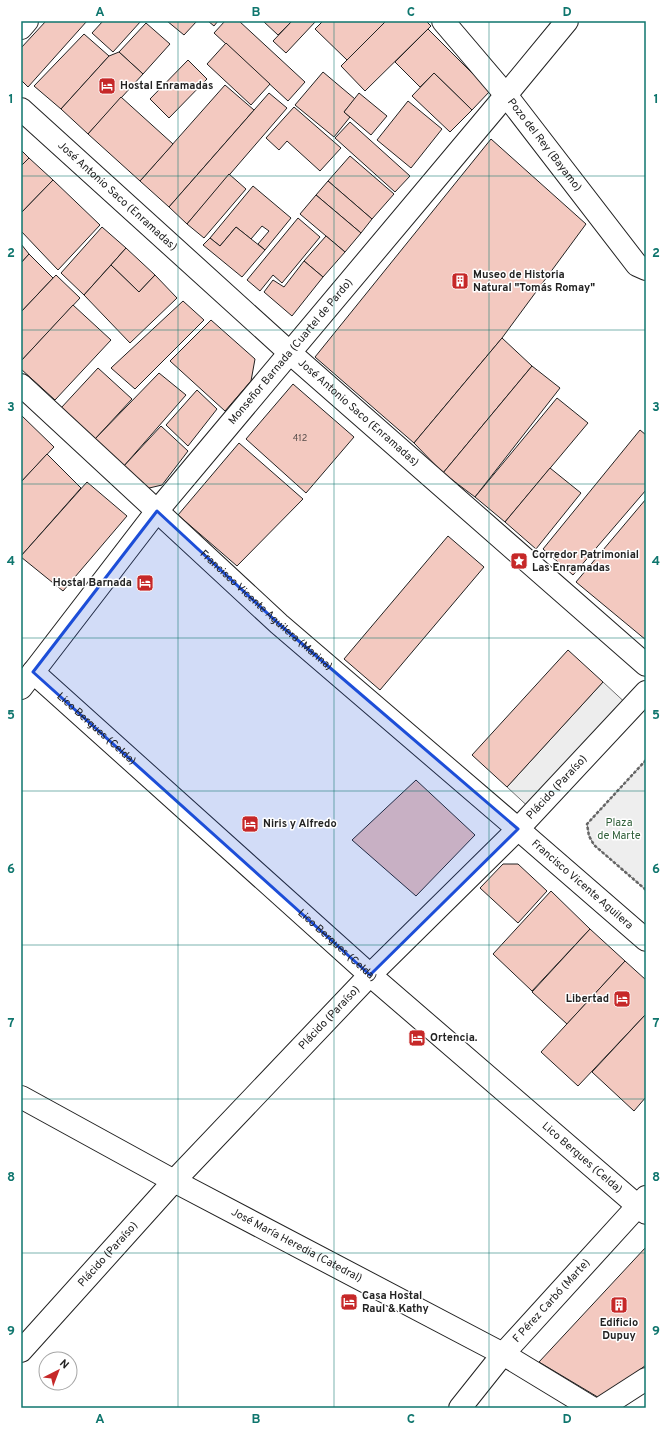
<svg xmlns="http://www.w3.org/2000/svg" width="667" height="1429" viewBox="0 0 667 1429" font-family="Overpass,sans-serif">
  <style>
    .green { fill: #eee; stroke: #6f6f6f }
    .parking { fill: #ededed; stroke: #6f6f6f }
    .building { fill: #f3c9c0; stroke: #222 }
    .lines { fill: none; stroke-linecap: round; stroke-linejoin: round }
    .street-casing { stroke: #222; stroke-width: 24 }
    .secondary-casing { stroke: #222; stroke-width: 24 }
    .primary-casing { stroke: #222; stroke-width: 24 }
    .path { stroke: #646464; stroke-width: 2.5; stroke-dasharray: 3 2; stroke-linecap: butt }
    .street { stroke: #fff; stroke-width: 22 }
    .secondary { stroke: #fff; stroke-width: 22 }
    .primary { stroke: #fff; stroke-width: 22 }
    .marked { fill: #1d4ed8; fill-opacity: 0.2; stroke: #1d4ed8; stroke-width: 3; stroke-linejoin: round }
    .grid { fill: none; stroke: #0f766e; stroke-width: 1; stroke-opacity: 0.55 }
    .labels { text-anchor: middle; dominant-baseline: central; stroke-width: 3; stroke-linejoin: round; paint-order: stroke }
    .number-label { font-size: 9px; fill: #564c4a }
    .poi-label { font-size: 11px; font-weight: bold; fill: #222; stroke: #fff; text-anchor: start }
    .street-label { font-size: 11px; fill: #222; stroke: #fff }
    .park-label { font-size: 11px; fill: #2f5e38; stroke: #fff }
    .neatline { fill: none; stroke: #0f766e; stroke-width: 1.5 }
    .grid-label { font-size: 13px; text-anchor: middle; font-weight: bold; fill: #0f766e }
  </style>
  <rect width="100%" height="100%" fill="#fff"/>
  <polygon class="green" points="646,760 646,890 594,845 589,836 587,824"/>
  <polygon class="parking" points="603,682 631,708 534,812 507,787"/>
  <g class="building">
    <polygon points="46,21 87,21 28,87 21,80 21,48"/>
    <polygon points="103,21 141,21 113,52 92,33"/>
    <polygon points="167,21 197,21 184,35"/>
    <polygon points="208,21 218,21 214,26"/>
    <polygon points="225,21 239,21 305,82 288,101 214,33"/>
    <polygon points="263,21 292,21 278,35"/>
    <polygon points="292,21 316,21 286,53 273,41"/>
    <polygon points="323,21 386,21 347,60 315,29"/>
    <polygon points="386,21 426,21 431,26 365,91 341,66"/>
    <polygon points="146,23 170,44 143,74 119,52"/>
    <polygon points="428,29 490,91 472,110 434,73 420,87 395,62"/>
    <polygon points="84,34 109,56 61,109 34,86"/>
    <polygon points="226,43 270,84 251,105 207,64"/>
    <polygon points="119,52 143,74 88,134 61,109 109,56"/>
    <polygon points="188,60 207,79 169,118 150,99"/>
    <polygon points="323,72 355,99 344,112 350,117 334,137 295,105"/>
    <polygon points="434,73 472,110 450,132 412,96"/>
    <polygon points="225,85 254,110 169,207 140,181"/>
    <polygon points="269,93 287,108 187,224 169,207"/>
    <polygon points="359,93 387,116 371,135 344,112"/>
    <polygon points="121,97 173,144 140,181 88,134"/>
    <polygon points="408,101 442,129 411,168 377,140"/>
    <polygon points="294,107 341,148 320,171 287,141 279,150 266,138"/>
    <polygon points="350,122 410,176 395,192 335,138"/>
    <polygon points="491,139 586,224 502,338 414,443 315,357"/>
    <polygon points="21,150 29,158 21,166"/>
    <polygon points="350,156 394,194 372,219 328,181"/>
    <polygon points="29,158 53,180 21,213 21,166"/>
    <polygon points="229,174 246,189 204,238 187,224"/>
    <polygon points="53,180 100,225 58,270 21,231 21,213"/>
    <polygon points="328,181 372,219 361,233 316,195"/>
    <polygon points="253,186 291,218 265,250 258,244 269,231 262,226 251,239 236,227 220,246 210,238"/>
    <polygon points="316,195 361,233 345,252 300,214"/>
    <polygon points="298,218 320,237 282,283 273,275 260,291 247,280"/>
    <polygon points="102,227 126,248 84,295 61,273"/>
    <polygon points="236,227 265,250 242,277 203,245 210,238 220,246"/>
    <polygon points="326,236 345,252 323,277 304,261"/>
    <polygon points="21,244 29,254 21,263"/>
    <polygon points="126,248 155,275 139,292 111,265"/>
    <polygon points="29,254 53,278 21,312 21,263"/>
    <polygon points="304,261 323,277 292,316 264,292 273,280 284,287"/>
    <polygon points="111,265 139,292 155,275 177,298 130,343 84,295"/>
    <polygon points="56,275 80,298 21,361 21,312"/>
    <polygon points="183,301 204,320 135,389 111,368"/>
    <polygon points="73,305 111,340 55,400 21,369 21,361"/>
    <polygon points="211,320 255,359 251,381 225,411 170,361"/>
    <polygon points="502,338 532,366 443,473 414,443"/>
    <polygon points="532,366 560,388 475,497 443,473"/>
    <polygon points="98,368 132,399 95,439 61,408"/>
    <polygon points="159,373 186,395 123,467 95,439"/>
    <polygon points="293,384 354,437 306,493 246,439"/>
    <polygon points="197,390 217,409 188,446 166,425"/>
    <polygon points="557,398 588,423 505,522 475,497"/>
    <polygon points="21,415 54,447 21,482"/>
    <polygon points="161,426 188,451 162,485 145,489 123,467"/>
    <polygon points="640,430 646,435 646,490 573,575 543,549"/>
    <polygon points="239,443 303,499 237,566 178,515"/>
    <polygon points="47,454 81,488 21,556 21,482"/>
    <polygon points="550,468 581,493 536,549 505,522"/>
    <polygon points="87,482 127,516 63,591 21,557 21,556"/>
    <polygon points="646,499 646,640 576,582"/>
    <polygon points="448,536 484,567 380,690 344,659"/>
    <polygon points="568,650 603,682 507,787 472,755"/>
    <polygon points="416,780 475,835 416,896 352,840"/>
    <polygon points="503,864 518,864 547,891 518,923 480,888"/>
    <polygon points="551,891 590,929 532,991 493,954"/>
    <polygon points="590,929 625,961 567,1024 532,992"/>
    <polygon points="625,961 646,980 646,1014 578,1086 541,1052"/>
    <polygon points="646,1014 646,1097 634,1111 592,1072"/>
    <polygon points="646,1247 646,1365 601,1399 539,1362"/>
  </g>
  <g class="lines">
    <g class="street-casing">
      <g id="street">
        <polyline points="443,21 506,95"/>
        <polyline points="21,28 27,21"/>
        <path id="s1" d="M 21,109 L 289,352 L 646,665"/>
        <path id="s2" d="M 33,672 L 370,975 L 646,1213"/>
        <polyline points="21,688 157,511"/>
        <polyline points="601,1408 646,1379"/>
      </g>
    </g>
    <g class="secondary-casing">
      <g id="secondary">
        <path id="s3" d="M 506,95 L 637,265 L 646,269"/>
        <path id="s4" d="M 21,385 L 279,624 L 518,829"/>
        <path id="s5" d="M 157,511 L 506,95 L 567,21"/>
        <path id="s6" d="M 21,1097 L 174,1181 L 503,1354 L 592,1408"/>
      </g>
    </g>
    <g class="primary-casing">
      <g id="primary">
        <path id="s7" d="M 518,829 L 646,940"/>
        <path id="s8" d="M 21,1351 L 174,1181 L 370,975 L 518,829 L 646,692"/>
        <path id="s9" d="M 460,1408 L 503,1354 L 646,1197"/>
      </g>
    </g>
    <polyline class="path" points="646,760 587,824 589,836 594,845 646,890"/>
    <use href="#street" class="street"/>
    <use href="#secondary" class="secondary"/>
    <use href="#primary" class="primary"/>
  </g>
  <path class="marked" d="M 157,511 L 279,624 L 518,829 L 370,975 L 33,672 Z"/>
  <path class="grid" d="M 178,21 L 178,1408M 334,21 L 334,1408M 489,21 L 489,1408M 21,176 L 646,176M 21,330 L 646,330M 21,484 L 646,484M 21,638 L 646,638M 21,791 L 646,791M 21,945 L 646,945M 21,1099 L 646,1099M 21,1253 L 646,1253"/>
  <defs>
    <g id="hotel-square" transform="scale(0.9)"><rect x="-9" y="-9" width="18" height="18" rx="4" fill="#c62828" stroke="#fff"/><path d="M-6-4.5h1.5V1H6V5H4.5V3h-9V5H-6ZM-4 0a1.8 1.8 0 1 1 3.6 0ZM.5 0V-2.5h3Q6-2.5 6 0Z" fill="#fff"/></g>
    <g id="building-square" transform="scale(0.9)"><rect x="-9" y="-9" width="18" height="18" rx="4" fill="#c62828" stroke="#fff"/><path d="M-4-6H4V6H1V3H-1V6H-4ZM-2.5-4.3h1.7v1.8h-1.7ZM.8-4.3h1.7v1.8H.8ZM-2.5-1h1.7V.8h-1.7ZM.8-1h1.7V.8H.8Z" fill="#fff"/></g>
    <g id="sight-square" transform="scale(0.9)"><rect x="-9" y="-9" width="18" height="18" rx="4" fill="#c62828" stroke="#fff"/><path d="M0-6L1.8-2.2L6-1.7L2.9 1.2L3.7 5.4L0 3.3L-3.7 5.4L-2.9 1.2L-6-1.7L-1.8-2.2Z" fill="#fff"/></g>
  </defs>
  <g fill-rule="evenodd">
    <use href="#hotel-square" x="107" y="86"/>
    <use href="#building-square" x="460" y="281"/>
    <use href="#sight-square" x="519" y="561"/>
    <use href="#hotel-square" x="145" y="583"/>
    <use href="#hotel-square" x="250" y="824"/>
    <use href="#hotel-square" x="622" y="999"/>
    <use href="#hotel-square" x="417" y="1038"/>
    <use href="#hotel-square" x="349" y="1302"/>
    <use href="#building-square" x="619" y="1305"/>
  </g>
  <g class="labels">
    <g class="number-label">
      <text x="300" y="438">412</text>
    </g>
    <g class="poi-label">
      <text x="120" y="86">Hostal Enramadas</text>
      <text x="473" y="275">Museo de Historia<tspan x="473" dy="13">Natural "Tomás Romay"</tspan></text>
      <text x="532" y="555">Corredor Patrimonial<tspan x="532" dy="13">Las Enramadas</tspan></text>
      <text x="132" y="583" text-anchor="end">Hostal Barnada</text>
      <text x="263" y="824">Niris y Alfredo</text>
      <text x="609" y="999" text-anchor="end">Libertad</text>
      <text x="430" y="1038">Ortencia.</text>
      <text x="362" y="1296">Casa Hostal<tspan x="362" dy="13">Raul &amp; Kathy</tspan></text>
      <text x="619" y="1323" text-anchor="middle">Edificio<tspan x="619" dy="13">Dupuy</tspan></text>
    </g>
    <g class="street-label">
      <text stroke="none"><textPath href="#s3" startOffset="63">Pozo del Rey (Bayamo)</textPath></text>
      <text stroke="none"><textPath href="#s1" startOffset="130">José Antonio Saco (Enramadas)</textPath></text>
      <text stroke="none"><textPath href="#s5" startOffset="208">Monseñor Barnada (Cuartel de Pardo)</textPath></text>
      <text stroke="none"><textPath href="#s1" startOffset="454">José Antonio Saco (Enramadas)</textPath></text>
      <text stroke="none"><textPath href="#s4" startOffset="333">Francisco Vicente Aguilera (Marina)</textPath></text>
      <text stroke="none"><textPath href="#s2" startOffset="85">Lico Bergues (Celda)</textPath></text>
      <text stroke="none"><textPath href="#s8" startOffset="778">Plácido (Paraíso)</textPath></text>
      <text stroke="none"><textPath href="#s7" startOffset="85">Francisco Vicente Aguilera</textPath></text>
      <text stroke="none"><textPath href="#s2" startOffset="409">Lico Bergues (Celda)</textPath></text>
      <text stroke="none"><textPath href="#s8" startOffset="454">Plácido (Paraíso)</textPath></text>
      <text stroke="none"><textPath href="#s2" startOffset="733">Lico Bergues (Celda)</textPath></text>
      <text stroke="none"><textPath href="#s6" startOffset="313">José María Heredia (Catedral)</textPath></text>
      <text stroke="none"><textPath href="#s8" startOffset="130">Plácido (Paraíso)</textPath></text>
      <text stroke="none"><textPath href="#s9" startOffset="141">F Pérez Carbó (Marte)</textPath></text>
    </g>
    <g class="park-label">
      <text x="619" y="823">Plaza<tspan x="619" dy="13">de Marte</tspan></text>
    </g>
  </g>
  <rect width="667" height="1429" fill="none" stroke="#ffffff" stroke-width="44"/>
  <g transform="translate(58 1371) rotate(42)"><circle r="19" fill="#ffffff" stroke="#a7a7a7"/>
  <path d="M0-3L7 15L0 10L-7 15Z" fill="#c62828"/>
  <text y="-6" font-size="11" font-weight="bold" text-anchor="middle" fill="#222222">N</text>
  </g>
  <rect x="22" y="22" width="623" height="1385" class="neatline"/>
  <g class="grid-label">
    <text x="100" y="16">A</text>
    <text x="256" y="16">B</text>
    <text x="411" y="16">C</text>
    <text x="567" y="16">D</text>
    <text x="11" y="103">1</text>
    <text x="656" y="103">1</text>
    <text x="11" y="257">2</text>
    <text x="656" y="257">2</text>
    <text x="11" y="411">3</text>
    <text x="656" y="411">3</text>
    <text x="11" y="565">4</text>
    <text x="656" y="565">4</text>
    <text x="11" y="719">5</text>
    <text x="656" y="719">5</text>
    <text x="11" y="873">6</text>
    <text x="656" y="873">6</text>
    <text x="11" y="1027">7</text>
    <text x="656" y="1027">7</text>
    <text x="11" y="1181">8</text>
    <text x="656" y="1181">8</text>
    <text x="11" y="1335">9</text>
    <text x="656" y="1335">9</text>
    <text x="100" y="1423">A</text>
    <text x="256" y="1423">B</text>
    <text x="411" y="1423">C</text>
    <text x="567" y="1423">D</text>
  </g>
</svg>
